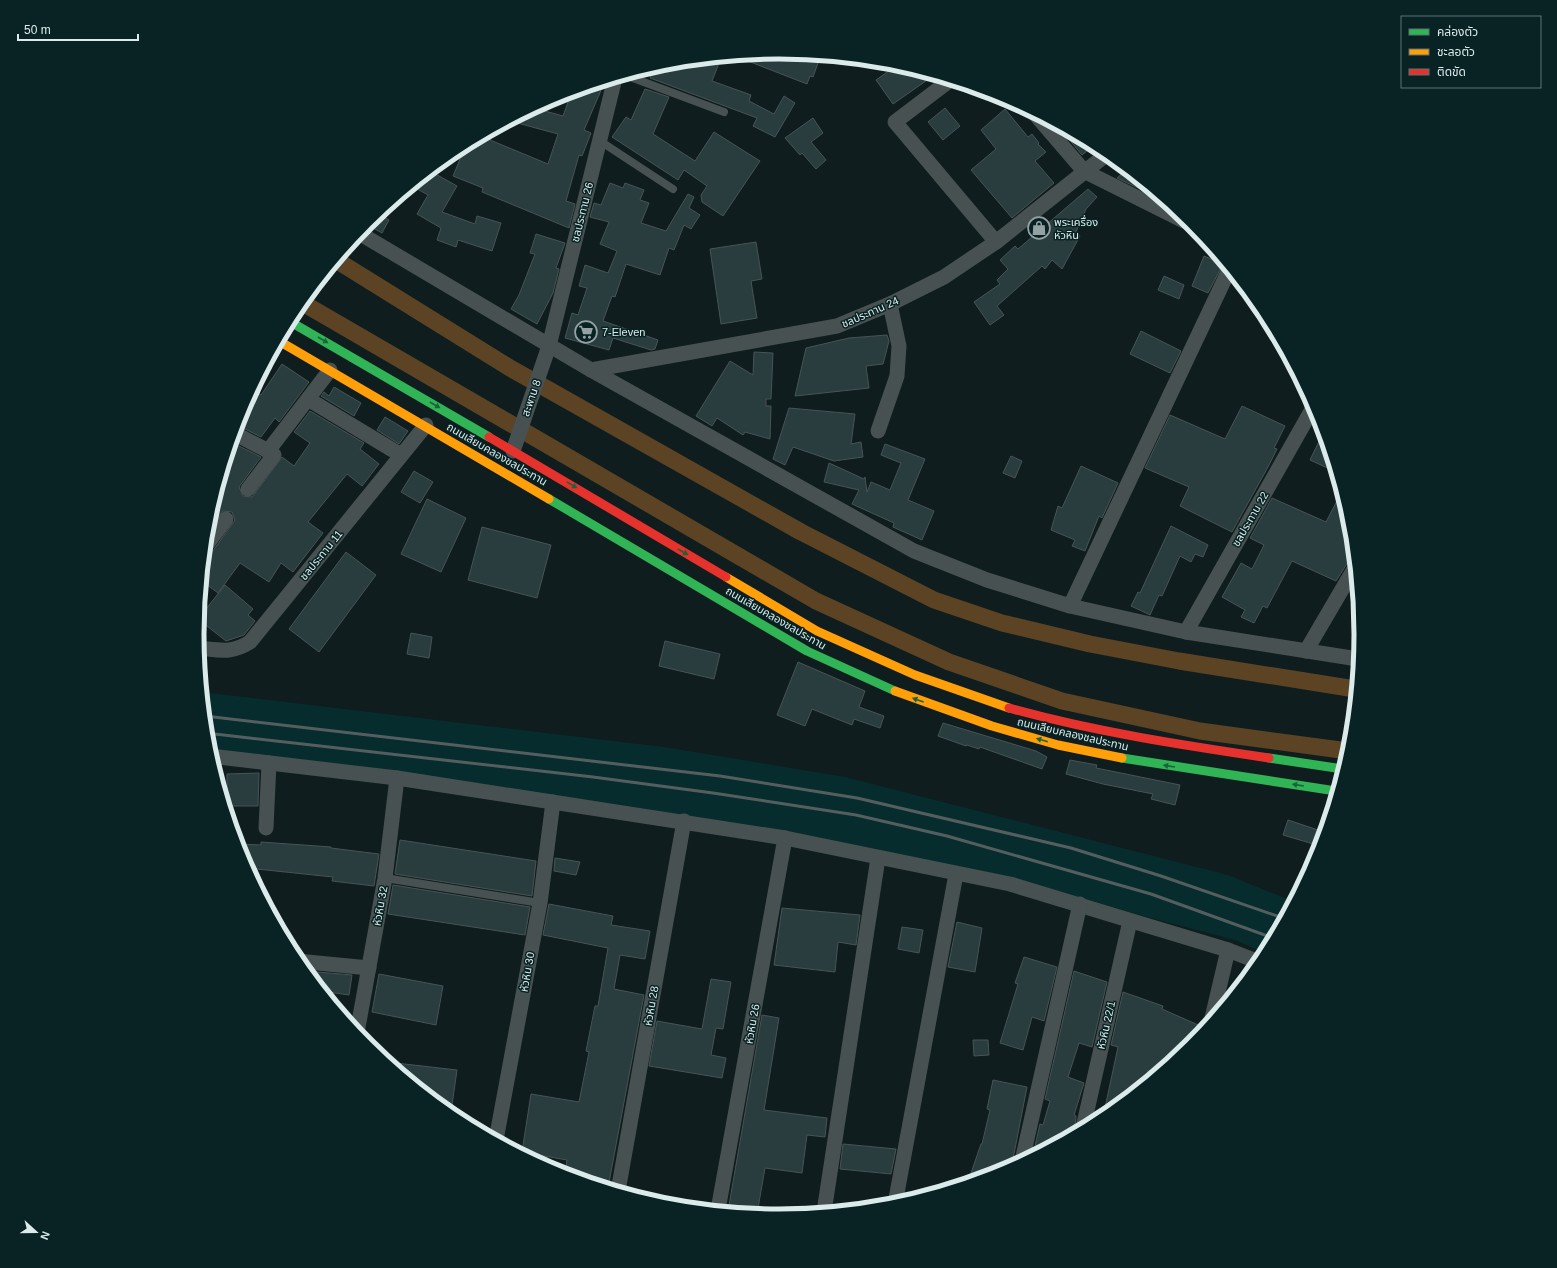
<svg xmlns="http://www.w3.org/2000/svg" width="1557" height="1268" viewBox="0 0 1557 1268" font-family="Arial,'Noto Sans Thai',sans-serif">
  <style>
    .built { fill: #072c2d }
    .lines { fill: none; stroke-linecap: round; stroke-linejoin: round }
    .canal { stroke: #5b4324; stroke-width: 17 }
    .building { fill: #2a3d3e; stroke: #485354 }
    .lane { stroke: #485151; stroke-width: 8 }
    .street { stroke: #485151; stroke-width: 15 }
    .fast { stroke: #30b455; stroke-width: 9 }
    .slow { stroke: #ff9f0a; stroke-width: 9 }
    .jam { stroke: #e5322d; stroke-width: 9 }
    .rail { stroke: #555e5f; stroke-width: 3 }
    .oneway { fill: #1b643a }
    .labels { text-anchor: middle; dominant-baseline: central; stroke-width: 3; stroke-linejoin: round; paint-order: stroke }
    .street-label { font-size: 11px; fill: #dbeaea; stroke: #092324 }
    .poi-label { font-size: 11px; fill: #dbeaea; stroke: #092324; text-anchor: start }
    .rim { fill: none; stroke: #dbeaea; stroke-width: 5 }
  </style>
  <rect width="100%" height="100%" fill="#0f1d1e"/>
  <polygon class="built" points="202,692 664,747 845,777 1228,875 1292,901 1265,953 1235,940 1147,917 1007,876 810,836 610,803 209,751"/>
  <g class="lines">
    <g class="canal">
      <polyline points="336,260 510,368 801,532 934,600 1002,623 1090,644 1179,661 1355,689"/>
      <polyline points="301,302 816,601 949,662 1062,701 1200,731 1348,751"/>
    </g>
  </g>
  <g class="building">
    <polygon points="779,52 817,56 815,62 818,63 813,77 810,76 807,84 735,56"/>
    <polygon points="721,58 712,81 751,95 749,101 774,114 784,96 795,103 775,137 753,126 757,118 650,78 651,76 639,71 665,63 677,67 679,62"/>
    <polygon points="897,65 933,76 893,104 876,80"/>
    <polygon points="605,81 584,130 591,133 582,156 579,155 566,201 575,204 569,228 482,192 483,188 453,176 466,145 493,130 490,140 548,164 558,134 510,121 534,108 563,116 572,91"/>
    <polygon points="645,89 669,97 653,134 695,161 714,132 760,161 723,216 702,202 701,195 707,186 684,170 678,180 612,137 626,117 631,120"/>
    <polygon points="945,108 960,126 943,140 928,122"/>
    <polygon points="1005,109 1028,137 1032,134 1039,143 1038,144 1046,152 1035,161 1054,183 1012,218 971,170 996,149 981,130"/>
    <polygon points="813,118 823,133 811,142 826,160 816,169 802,153 800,155 785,138"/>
    <polygon points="1058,126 1089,143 1093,146 1082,155"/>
    <polygon points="1126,170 1158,196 1157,197 1117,178"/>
    <polygon points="430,171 457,186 442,212 475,224 477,216 501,223 492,251 458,240 456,247 437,240 441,228 417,214 428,195 412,186"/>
    <polygon points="610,183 623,188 625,183 644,190 640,200 649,203 641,223 666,231 688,194 694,197 689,208 700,215 691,229 684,225 674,250 669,248 660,275 626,264 615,297 612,296 603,321 658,340 655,349 651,350 613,338 609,350 565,338 572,313 578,315 587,288 579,286 585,265 608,273 617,251 600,244 609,222 590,217 594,203 601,205"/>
    <polygon points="1088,189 1097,197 1086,209 1076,232 1080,236 1062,269 1052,260 1045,269 1042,266 997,306 1004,315 990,325 974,302 1000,284 997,280 1008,269 1000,260 1015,246 1018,249"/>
    <polygon points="378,214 389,220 382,233 366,224"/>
    <polygon points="536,234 565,243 556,268 559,269 553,293 537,324 511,309 519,295 535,254 530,253"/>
    <polygon points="756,242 762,279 751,281 757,318 721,324 710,249"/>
    <polygon points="1204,256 1223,264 1208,293 1192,286"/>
    <polygon points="1164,276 1184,285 1179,299 1158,290"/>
    <polygon points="1141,331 1181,351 1170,373 1130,354"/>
    <polygon points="887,335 889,341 883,364 866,366 869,388 795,396 806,348 849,338"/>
    <polygon points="754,352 773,353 771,399 766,399 766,406 771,406 770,439 745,432 743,435 717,418 712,426 696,416 730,361 753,375"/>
    <polygon points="282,364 309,382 279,422 275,418 261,437 237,425 241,411 253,389 261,395"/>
    <polygon points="334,387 361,403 354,416 321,396 324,392 329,396"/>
    <polygon points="1242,406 1285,426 1274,448 1277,449 1268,467 1232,532 1180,506 1189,487 1145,468 1170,415 1225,439"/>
    <polygon points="789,408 855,414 851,444 861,442 863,457 834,461 793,447 785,465 773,459"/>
    <polygon points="310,411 364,443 360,449 379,464 362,486 347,474 308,522 323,533 293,572 281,563 269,582 240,563 218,593 202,581 204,556 212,552 235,520 232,512 223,511 207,530 208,520 226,459 237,445 261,457 239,487 243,496 252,497 282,457 294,466 310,443 294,432"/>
    <polygon points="385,417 408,431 399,444 377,430"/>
    <polygon points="1323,433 1331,461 1334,471 1310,460"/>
    <polygon points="885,444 925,459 908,500 934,511 922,540 893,527 894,523 852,504 859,490 824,482 829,463 864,479 865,477 867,492 871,482 890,490 901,463 881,455"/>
    <polygon points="1011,456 1022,461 1015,478 1003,473"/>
    <polygon points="1081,466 1118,483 1102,518 1099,516 1085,551 1072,546 1075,540 1051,530 1058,506 1062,508"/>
    <polygon points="414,471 433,482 420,503 401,492"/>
    <polygon points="1341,493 1349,521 1353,554 1336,581 1292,561 1267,608 1263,606 1254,623 1241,617 1245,610 1222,597 1241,563 1252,569 1264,545 1250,538 1272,498 1326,522"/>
    <polygon points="427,499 466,518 441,572 401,554"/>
    <polygon points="1171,526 1208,545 1203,557 1195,554 1191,562 1180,556 1162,596 1159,595 1150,615 1148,614 1131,606 1138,592 1140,593"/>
    <polygon points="482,527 551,545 537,598 468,580"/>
    <polygon points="346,552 376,575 319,652 289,629"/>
    <polygon points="225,585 253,609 248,615 255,621 244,635 226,641 198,619"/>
    <polygon points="411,633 432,637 429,658 407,654"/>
    <polygon points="665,641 720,654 714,679 659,666"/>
    <polygon points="798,662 865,691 859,707 884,716 880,728 854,719 852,725 812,709 805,726 777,715"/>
    <polygon points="943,723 1036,751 1047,757 1042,769 980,747 979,749 967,745 966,746 938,736"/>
    <polygon points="1070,760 1097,765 1096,768 1180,785 1175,805 1151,799 1153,794 1103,784 1066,774"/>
    <polygon points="259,773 258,806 227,806 227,774"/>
    <polygon points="1288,820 1324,832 1320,846 1283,835"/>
    <polygon points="400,840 536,861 532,896 395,874"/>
    <polygon points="261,842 331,847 331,848 379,854 374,886 332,881 333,877 247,868 237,844 261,845"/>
    <polygon points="555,858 580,862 576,875 554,871"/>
    <polygon points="393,885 530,907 525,935 388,914"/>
    <polygon points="549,904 613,916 611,925 650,931 645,959 620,955 614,989 644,995 608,1188 565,1174 567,1160 522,1152 531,1094 579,1102 589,1052 586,1051 595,1006 598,1006 608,948 543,935"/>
    <polygon points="782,908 860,915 856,945 838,942 835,972 774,965"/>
    <polygon points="957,922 982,928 975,972 948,967"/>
    <polygon points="902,927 923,930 919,953 898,949"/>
    <polygon points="1024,957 1057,967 1044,1021 1032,1017 1023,1050 1000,1043 1018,984 1015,983"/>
    <polygon points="306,971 352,975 349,995 322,991"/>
    <polygon points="1074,971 1107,982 1092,1047 1079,1043 1068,1077 1084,1083 1074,1115 1076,1116 1075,1131 1033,1155 1040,1124 1043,1125 1050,1101 1045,1099"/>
    <polygon points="379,974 443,986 436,1025 372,1012"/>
    <polygon points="711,979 731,982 723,1029 716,1028 711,1055 726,1058 722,1078 649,1066 657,1021 702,1029"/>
    <polygon points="1123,992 1163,1006 1162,1009 1205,1028 1190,1046 1156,1074 1148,1070 1145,1083 1103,1117 1118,1047 1111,1045"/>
    <polygon points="762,1015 779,1018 764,1110 827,1118 825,1137 807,1135 802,1173 765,1168 757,1214 728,1211"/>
    <polygon points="973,1040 988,1040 989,1055 974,1056"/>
    <polygon points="387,1062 457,1070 452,1105 436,1102"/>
    <polygon points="993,1080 1027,1087 1013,1159 1014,1165 1001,1172 971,1181 974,1174 971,1173 981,1144 982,1144 990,1110 987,1109"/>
    <polygon points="843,1144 896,1149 891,1174 840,1169"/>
  </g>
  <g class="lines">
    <g class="lane">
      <polyline points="625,75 724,112"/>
      <polyline points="600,141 673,189"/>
      <polyline points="385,878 540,903"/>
    </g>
    <g class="street">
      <polyline points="949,81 895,122 996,242"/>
      <polyline points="1035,114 1084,171 1192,225"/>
      <polyline points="359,233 591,370 914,551 987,580 1070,606 1186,632 1358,659"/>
      <polyline points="591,370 837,326 890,304 944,277 996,242 1107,154"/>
      <polyline points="308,399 401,455"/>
      <polyline points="878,431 897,376 899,346 890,304"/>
      <polyline points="234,433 268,451 330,370"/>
      <polyline points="513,451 549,346 615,78"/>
      <polyline points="248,489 274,455 268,451"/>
      <polyline points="205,547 226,519"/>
      <polyline points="1070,606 1229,270"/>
      <polyline points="1186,632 1314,406"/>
      <path d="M 198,648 C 220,650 231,654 250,642 L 426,425"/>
      <polyline points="1306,651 1354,569"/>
      <polyline points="210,756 397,778 785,838 1010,884 1228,950 1259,962"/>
      <polyline points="266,828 269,763"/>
      <polyline points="297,961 369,968"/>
      <polyline points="1212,1018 1228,950"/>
      <polyline points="357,1033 385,878 397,778"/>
      <polyline points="1083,1128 1130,921"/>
      <polyline points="496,1140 540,903 553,802"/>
      <polyline points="1022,1161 1080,904"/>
      <polyline points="618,1191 684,821"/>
      <polyline points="895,1204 956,874"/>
      <polyline points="718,1210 785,838"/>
      <polyline points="824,1212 878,858"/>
    </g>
    <g class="fast">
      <polyline points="289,321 489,437"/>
      <polyline points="549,499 807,651 895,691"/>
      <polyline points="1122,758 1336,791"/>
      <polyline points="1269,758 1343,769"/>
    </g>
    <g class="slow">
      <polyline points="279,341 549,499"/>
      <polyline points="726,577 817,631 915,675 1009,708"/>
      <polyline points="895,691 992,726 1058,745 1122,758"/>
    </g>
    <g class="jam">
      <polyline points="489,437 726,577"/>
      <path d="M 1009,708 C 1095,732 1182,745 1269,758"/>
    </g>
    <g class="rail">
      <polyline points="205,716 720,776 857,798 1071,848 1161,876 1283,918"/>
      <polyline points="206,733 593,777 713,793 856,815 947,836 1151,894 1273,938"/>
    </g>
  </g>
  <defs><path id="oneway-solid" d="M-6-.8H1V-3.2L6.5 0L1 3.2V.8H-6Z"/></defs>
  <g class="oneway">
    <use href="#oneway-solid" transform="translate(323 340) rotate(30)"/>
    <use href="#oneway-solid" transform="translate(435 405) rotate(30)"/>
    <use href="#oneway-solid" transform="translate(572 485) rotate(31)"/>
    <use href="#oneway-solid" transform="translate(683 552) rotate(31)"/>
    <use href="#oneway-solid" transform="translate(918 700) rotate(-160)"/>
    <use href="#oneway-solid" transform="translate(1042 740) rotate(-164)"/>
    <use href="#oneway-solid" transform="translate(1169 766) rotate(-171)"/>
    <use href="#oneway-solid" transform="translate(1298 785) rotate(-171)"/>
  </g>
  <defs>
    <g id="shop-ring" transform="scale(1.15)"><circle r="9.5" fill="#092324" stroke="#94a2a3" stroke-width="1.5"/><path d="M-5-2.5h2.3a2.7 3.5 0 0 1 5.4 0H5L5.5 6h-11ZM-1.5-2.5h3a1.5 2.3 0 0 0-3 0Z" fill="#94a2a3"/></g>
    <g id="supermarket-ring" transform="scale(1.15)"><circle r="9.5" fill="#092324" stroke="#94a2a3" stroke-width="1.5"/><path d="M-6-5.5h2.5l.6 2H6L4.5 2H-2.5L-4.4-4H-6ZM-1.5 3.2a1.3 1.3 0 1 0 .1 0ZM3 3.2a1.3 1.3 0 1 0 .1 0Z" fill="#94a2a3"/></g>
  </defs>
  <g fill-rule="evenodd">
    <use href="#shop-ring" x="1039" y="228"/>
    <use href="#supermarket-ring" x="586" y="332"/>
  </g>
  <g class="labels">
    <g class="street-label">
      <text transform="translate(582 212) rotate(-76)">ชลประทาน 26</text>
      <text transform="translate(870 312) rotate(-24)">ชลประทาน 24</text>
      <text transform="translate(531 398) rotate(-71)">สะพาน 8</text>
      <text transform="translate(497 454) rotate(30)">ถนนเลียบคลองชลประทาน</text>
      <text transform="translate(1250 519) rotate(-60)">ชลประทาน 22</text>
      <text transform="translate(321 555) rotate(-51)">ชลประทาน 11</text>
      <text transform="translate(776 618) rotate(30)">ถนนเลียบคลองชลประทาน</text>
      <text transform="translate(1073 734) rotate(13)">ถนนเลียบคลองชลประทาน</text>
      <text transform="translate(380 906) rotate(-80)">หัวหิน 32</text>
      <text transform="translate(527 972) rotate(-80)">หัวหิน 30</text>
      <text transform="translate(651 1006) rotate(-80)">หัวหิน 28</text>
      <text transform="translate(752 1024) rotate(-80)">หัวหิน 26</text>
      <text transform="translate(1106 1025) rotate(-77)">หัวหิน 22/1</text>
    </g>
    <g class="poi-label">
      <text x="1054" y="222">พระเครื่อง<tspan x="1054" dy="13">หัวหิน</tspan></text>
      <text x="602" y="332">7-Eleven</text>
    </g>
  </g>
  <path d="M0 0H1557V1268H0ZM204 634a575 575 0 1 1 1150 0a575 575 0 1 1-1150 0Z" fill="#092324" fill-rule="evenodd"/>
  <path class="rim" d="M204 634a575 575 0 1 1 1150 0a575 575 0 1 1-1150 0Z"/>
  <rect x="1401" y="16" width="140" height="72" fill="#092324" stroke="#5d7373"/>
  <rect x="1409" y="29" width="20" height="6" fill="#30b455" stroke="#5d7373"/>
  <text x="1437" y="36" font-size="12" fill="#dbeaea">คล่องตัว</text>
  <rect x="1409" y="49" width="20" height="6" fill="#ff9f0a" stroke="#5d7373"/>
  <text x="1437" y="56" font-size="12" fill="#dbeaea">ชะลอตัว</text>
  <rect x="1409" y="69" width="20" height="6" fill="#e5322d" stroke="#5d7373"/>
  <text x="1437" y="76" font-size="12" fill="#dbeaea">ติดขัด</text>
  <g transform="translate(36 1232) rotate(111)" stroke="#092324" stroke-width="3" paint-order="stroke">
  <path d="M0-3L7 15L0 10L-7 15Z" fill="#dbeaea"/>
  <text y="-6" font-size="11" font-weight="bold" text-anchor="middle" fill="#dbeaea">N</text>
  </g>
  <path d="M18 34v6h120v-6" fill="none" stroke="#dbeaea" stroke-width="2"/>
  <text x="24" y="34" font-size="12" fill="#dbeaea" stroke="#092324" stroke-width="3" paint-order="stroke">50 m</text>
</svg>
